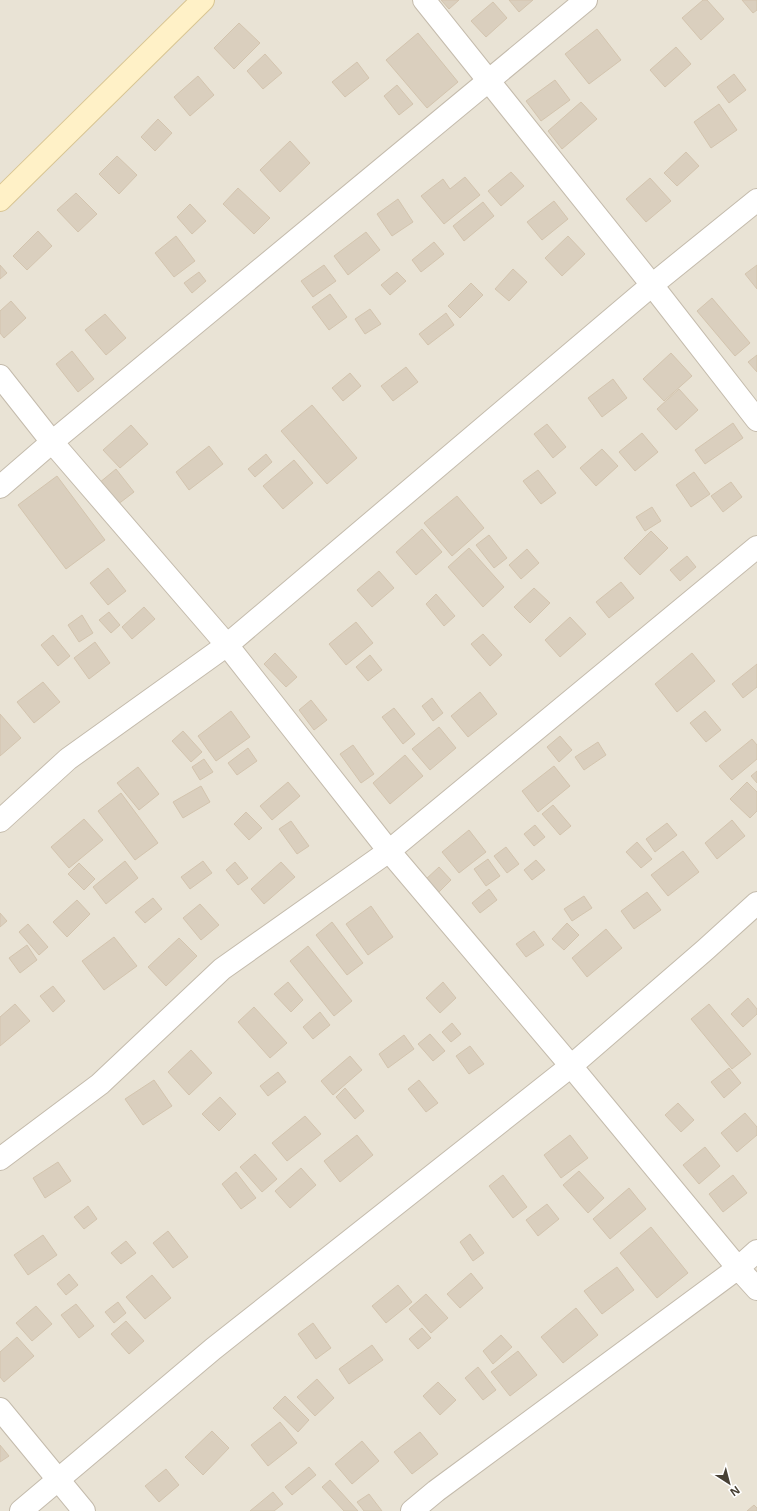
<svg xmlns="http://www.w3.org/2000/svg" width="757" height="1511" viewBox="0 0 757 1511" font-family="'Noto Sans',sans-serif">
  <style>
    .residential { fill: #e9e3d5 }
    .building { fill: #dacfbe; stroke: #d3c4ae }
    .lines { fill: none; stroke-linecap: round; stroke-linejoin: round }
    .street-casing { stroke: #c4bbac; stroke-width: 24 }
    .secondary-casing { stroke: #d8c593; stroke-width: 24 }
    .street { stroke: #fff; stroke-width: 22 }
    .secondary { stroke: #fff1c7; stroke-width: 22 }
  </style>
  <rect width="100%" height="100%" fill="#f5f1e7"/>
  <rect class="residential" x="0" y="0" width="757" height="1511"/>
  <g class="building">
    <polygon points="441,0 459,0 449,9"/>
    <polygon points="509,0 533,0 519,12"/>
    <polygon points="703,0 707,0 724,19 701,40 682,18"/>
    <polygon points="742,0 757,0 757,10 753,13"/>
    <polygon points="493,2 507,18 486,37 471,21"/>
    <polygon points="239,23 260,43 234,69 214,48"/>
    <polygon points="597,29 621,60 589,84 565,54"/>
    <polygon points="418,33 458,82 427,108 386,60"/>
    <polygon points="676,47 691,64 665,87 650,70"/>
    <polygon points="265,54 282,73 263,89 247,71"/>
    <polygon points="357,62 369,78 345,97 332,82"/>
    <polygon points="734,74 746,90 729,103 717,87"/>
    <polygon points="198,76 214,95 190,116 174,97"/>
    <polygon points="555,80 570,100 541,121 526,101"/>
    <polygon points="397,85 413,104 399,115 384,96"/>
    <polygon points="581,102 597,119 562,149 548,131"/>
    <polygon points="719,104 737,130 711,148 694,122"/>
    <polygon points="158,119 172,133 155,151 141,137"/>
    <polygon points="290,141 310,163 280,192 260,170"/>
    <polygon points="686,152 699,166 677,186 664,173"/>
    <polygon points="117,156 137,175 119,194 99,174"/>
    <polygon points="511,172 524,186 501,206 488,191"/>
    <polygon points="465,177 480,195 444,224 421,196 443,179 450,189"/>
    <polygon points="650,178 671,201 646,222 626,199"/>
    <polygon points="238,188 270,218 254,234 223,204"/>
    <polygon points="76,193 97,214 78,232 57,210"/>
    <polygon points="398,199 413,222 392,236 377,214"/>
    <polygon points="554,201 568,219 542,240 527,222"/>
    <polygon points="483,202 494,216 464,241 453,226"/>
    <polygon points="190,204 206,221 192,234 177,217"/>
    <polygon points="38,231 52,246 27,270 13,256"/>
    <polygon points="366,232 380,250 348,275 334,256"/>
    <polygon points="176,236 195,261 174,277 155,253"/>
    <polygon points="568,236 585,254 562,276 545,258"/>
    <polygon points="434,242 444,254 421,272 412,260"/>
    <polygon points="0,265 7,273 0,279"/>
    <polygon points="324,265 336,281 313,297 301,281"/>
    <polygon points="757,265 757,289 745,274"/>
    <polygon points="513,269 527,282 509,301 495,289"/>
    <polygon points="199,272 206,281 192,293 184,283"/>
    <polygon points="397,272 406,281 390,295 381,285"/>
    <polygon points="471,283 483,295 460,318 448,306"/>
    <polygon points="330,294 347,317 329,330 312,307"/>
    <polygon points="712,298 750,343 735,356 697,311"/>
    <polygon points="11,301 26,318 4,338 0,333 0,311"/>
    <polygon points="370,309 381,324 365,334 355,319"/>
    <polygon points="446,313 454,325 428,345 419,334"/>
    <polygon points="105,314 126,338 106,355 85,330"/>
    <polygon points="72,351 94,379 78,392 56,364"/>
    <polygon points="671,353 692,376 664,401 643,379"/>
    <polygon points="757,355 757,372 748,362"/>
    <polygon points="406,367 418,382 393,401 381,386"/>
    <polygon points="350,373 361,386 343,401 332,388"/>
    <polygon points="613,379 627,398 602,417 588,398"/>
    <polygon points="679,389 698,410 676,430 657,409"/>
    <polygon points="312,405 357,458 327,484 281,431"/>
    <polygon points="733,423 743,438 705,464 695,450"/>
    <polygon points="547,424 566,447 553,458 534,434"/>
    <polygon points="131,425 148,444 120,468 103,450"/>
    <polygon points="642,433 658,452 635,471 619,452"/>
    <polygon points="209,446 223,464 189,490 176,472"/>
    <polygon points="602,449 618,466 596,486 580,468"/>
    <polygon points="266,454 272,462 255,477 248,469"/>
    <polygon points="294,460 313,483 283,509 263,486"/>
    <polygon points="116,469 134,492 117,505 99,483"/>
    <polygon points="538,470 556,493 541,504 523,481"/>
    <polygon points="694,472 710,494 691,507 676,485"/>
    <polygon points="57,476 105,540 66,569 18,505"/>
    <polygon points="731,482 742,497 723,512 711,496"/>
    <polygon points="457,496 484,528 452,556 424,523"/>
    <polygon points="652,507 661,521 645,531 636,517"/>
    <polygon points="422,529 442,552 416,575 396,552"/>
    <polygon points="651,531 668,548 640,575 624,558"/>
    <polygon points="489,535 507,558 494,568 476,545"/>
    <polygon points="469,548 504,587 483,607 448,567"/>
    <polygon points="527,549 539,563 521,579 509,565"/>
    <polygon points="687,556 696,567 680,581 670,570"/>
    <polygon points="108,568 126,591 108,605 90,583"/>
    <polygon points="379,571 394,588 372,607 357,590"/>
    <polygon points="621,582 634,598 609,618 596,602"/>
    <polygon points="534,588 550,603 530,623 514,607"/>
    <polygon points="436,594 455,616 444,626 426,604"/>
    <polygon points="144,607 155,619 132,639 122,627"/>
    <polygon points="109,612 120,625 111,633 99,620"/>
    <polygon points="82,615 93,633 79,642 68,625"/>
    <polygon points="570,617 586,634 560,657 545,640"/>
    <polygon points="356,622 373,643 346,665 329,644"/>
    <polygon points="483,634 502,655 490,666 471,644"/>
    <polygon points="53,635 70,656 58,666 41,645"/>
    <polygon points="95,642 110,663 89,679 74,658"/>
    <polygon points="275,653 297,677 286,687 264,664"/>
    <polygon points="692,653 715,681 677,712 655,684"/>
    <polygon points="370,655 382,670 368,681 356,667"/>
    <polygon points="757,664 757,687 743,698 732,684"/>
    <polygon points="43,682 60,702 34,723 17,702"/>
    <polygon points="480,692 497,714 468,737 451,716"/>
    <polygon points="432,698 443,713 433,721 422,706"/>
    <polygon points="311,700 327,720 314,730 299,710"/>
    <polygon points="394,708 415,734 403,744 382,717"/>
    <polygon points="231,711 250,737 216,761 198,736"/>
    <polygon points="705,711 721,730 706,742 690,723"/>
    <polygon points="0,714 21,738 0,756"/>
    <polygon points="439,727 456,748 430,770 412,749"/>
    <polygon points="183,731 202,752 191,762 172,741"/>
    <polygon points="560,736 572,750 559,762 547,747"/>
    <polygon points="752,739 757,745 757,759 732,780 719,766"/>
    <polygon points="598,742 606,755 584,770 575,757"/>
    <polygon points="353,745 374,774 361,783 340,754"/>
    <polygon points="248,748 257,761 237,775 228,763"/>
    <polygon points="405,755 423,776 390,804 373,783"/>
    <polygon points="204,759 213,772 200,780 192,767"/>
    <polygon points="554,766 570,786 538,812 522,791"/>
    <polygon points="138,767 159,794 139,810 117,783"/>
    <polygon points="757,771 757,783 751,776"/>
    <polygon points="288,782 300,796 272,820 260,806"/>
    <polygon points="747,782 757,792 757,811 750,818 730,799"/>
    <polygon points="201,786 210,802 183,818 173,802"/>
    <polygon points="121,793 158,843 135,860 98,811"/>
    <polygon points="553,805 571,826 560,835 542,814"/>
    <polygon points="246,812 262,828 249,840 234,824"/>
    <polygon points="84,819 103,840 69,868 51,847"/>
    <polygon points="732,820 745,836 717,859 705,843"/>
    <polygon points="291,821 309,846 297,854 279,829"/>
    <polygon points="667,823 677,835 655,852 646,839"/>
    <polygon points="535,825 545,837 534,846 524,834"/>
    <polygon points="469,830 486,852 459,873 442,852"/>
    <polygon points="637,842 652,859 641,868 626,852"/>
    <polygon points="506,847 519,864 507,873 494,856"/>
    <polygon points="683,851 699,872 668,896 651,875"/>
    <polygon points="488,859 500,876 486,886 474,869"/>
    <polygon points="536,860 545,870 532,880 524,870"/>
    <polygon points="125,861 138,878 106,904 93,887"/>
    <polygon points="203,861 212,873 190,889 181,877"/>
    <polygon points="235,862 248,878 238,885 226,870"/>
    <polygon points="281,862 295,877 264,904 251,889"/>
    <polygon points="79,863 95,879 84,890 68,874"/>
    <polygon points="439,867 451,880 438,893 425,880"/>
    <polygon points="489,889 497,900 480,913 472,903"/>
    <polygon points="647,892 661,910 634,929 621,911"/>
    <polygon points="584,896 592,908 572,921 564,909"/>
    <polygon points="153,898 162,909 145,923 135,912"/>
    <polygon points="77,900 90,914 67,937 53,922"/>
    <polygon points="200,904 219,925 201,940 183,918"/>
    <polygon points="371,906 393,937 368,955 346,924"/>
    <polygon points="0,913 7,921 0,927"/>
    <polygon points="332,922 363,963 347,975 316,935"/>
    <polygon points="567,923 579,935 564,950 552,939"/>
    <polygon points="28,924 48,947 39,955 19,932"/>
    <polygon points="606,929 622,948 587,977 572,958"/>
    <polygon points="534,931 544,945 526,957 516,944"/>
    <polygon points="114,937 137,966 104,990 82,961"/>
    <polygon points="179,938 197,956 166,986 148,967"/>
    <polygon points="27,945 37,960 20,973 9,958"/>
    <polygon points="308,946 352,1001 334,1016 290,961"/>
    <polygon points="288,982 303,1000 291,1012 274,994"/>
    <polygon points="443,982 456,998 440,1013 426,998"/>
    <polygon points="53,986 65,1001 53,1012 40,996"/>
    <polygon points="748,998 757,1009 757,1014 743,1027 731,1014"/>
    <polygon points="15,1004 30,1021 0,1046 0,1017"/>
    <polygon points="709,1004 751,1054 732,1069 691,1019"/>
    <polygon points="254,1007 287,1043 270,1058 238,1022"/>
    <polygon points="320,1012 330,1025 313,1039 303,1027"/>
    <polygon points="452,1023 461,1034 451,1042 442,1032"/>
    <polygon points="430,1034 445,1051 433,1061 418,1044"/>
    <polygon points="404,1035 414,1049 388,1068 379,1054"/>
    <polygon points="470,1046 484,1064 469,1074 456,1056"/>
    <polygon points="191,1050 212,1073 189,1095 168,1072"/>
    <polygon points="350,1056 362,1070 333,1095 321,1081"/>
    <polygon points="729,1068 741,1083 724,1098 711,1082"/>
    <polygon points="278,1072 286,1082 268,1096 260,1086"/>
    <polygon points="154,1080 172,1106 143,1125 125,1099"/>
    <polygon points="419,1080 438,1103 426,1112 408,1089"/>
    <polygon points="345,1088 364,1111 355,1119 336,1097"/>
    <polygon points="220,1097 236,1114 219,1131 202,1114"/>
    <polygon points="678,1103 694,1120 681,1132 665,1115"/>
    <polygon points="745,1113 757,1127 757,1135 737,1152 721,1133"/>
    <polygon points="305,1116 321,1134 287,1161 272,1143"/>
    <polygon points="357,1135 373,1155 340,1182 324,1161"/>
    <polygon points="570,1135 588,1158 561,1178 544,1155"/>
    <polygon points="705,1147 720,1166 699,1184 683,1165"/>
    <polygon points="255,1154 277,1179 262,1192 240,1167"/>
    <polygon points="58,1162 71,1181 45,1198 33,1178"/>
    <polygon points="301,1168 316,1185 290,1208 275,1191"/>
    <polygon points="579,1171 604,1198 588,1213 563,1185"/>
    <polygon points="236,1172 256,1198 241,1209 222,1184"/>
    <polygon points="503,1175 527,1207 513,1218 489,1186"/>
    <polygon points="733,1175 747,1193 723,1212 709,1194"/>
    <polygon points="629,1188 646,1209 610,1239 593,1219"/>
    <polygon points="547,1204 559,1219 538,1236 526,1220"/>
    <polygon points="88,1206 97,1219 84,1229 74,1217"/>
    <polygon points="651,1227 688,1273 657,1298 620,1253"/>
    <polygon points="168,1231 188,1257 173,1268 153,1243"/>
    <polygon points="470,1234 484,1253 473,1261 460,1242"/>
    <polygon points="43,1235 57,1255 28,1275 14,1255"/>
    <polygon points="126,1241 136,1253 121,1264 111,1253"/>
    <polygon points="617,1267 634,1290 602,1314 584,1291"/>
    <polygon points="471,1273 483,1288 460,1308 447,1294"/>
    <polygon points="69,1274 78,1285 66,1295 57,1284"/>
    <polygon points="152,1275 171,1298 145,1319 126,1297"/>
    <polygon points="398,1285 412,1302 386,1323 372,1306"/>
    <polygon points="426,1294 448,1318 431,1333 409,1309"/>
    <polygon points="118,1302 126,1313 114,1323 105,1312"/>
    <polygon points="76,1304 94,1326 79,1338 61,1315"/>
    <polygon points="36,1306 52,1324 32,1341 16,1323"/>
    <polygon points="576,1308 598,1335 563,1363 541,1337"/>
    <polygon points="126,1321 144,1341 129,1354 111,1334"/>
    <polygon points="313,1323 331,1348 316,1359 298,1334"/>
    <polygon points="422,1328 431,1338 418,1349 409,1339"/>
    <polygon points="501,1335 512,1347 493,1364 483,1351"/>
    <polygon points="17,1337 34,1356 4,1382 0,1377 0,1352"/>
    <polygon points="372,1345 383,1360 349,1384 339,1369"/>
    <polygon points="518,1351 537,1375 510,1396 491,1372"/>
    <polygon points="478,1367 496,1390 483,1400 465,1378"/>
    <polygon points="317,1379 334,1398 315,1416 297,1397"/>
    <polygon points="438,1382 456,1400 440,1415 423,1396"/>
    <polygon points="285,1396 309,1420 298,1432 273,1408"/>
    <polygon points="280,1422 297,1443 268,1466 251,1445"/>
    <polygon points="212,1431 229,1448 203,1475 185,1457"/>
    <polygon points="420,1432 438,1454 412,1474 394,1452"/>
    <polygon points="362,1441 379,1461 352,1484 335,1464"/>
    <polygon points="0,1445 9,1456 0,1462"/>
    <polygon points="309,1467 316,1475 292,1495 285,1487"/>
    <polygon points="166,1469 179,1485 159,1502 145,1486"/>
    <polygon points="330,1480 358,1511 344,1511 322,1487"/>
    <polygon points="273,1492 283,1504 274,1511 250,1511"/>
    <polygon points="369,1494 382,1511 364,1511 357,1502"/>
    <polygon points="754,1505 757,1508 757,1511 747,1511"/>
  </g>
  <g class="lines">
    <g class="street-casing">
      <g id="street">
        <polyline points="424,0 652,285 757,420"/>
        <polyline points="0,376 52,442 227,645 389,851 571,1066 738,1268 757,1251"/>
        <polyline points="0,487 52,442 586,0"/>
        <polyline points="0,821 68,759 227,645 652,285 757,200"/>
        <polyline points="0,1159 100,1084 222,969 389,851 757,547"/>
        <polyline points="0,1409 84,1511"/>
        <polyline points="21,1511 213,1349 571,1066 705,950 757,903"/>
        <polyline points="412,1511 436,1491 738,1268 757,1289"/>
      </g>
    </g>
    <g class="secondary-casing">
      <polyline id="secondary" points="0,200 203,0"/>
    </g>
    <use href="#street" class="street"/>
    <use href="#secondary" class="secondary"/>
  </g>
  <g transform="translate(729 1483) rotate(144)" stroke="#ffffff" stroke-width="3" paint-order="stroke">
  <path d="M0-3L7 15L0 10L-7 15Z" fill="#484135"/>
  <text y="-6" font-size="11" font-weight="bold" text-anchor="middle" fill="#484135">N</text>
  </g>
</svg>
